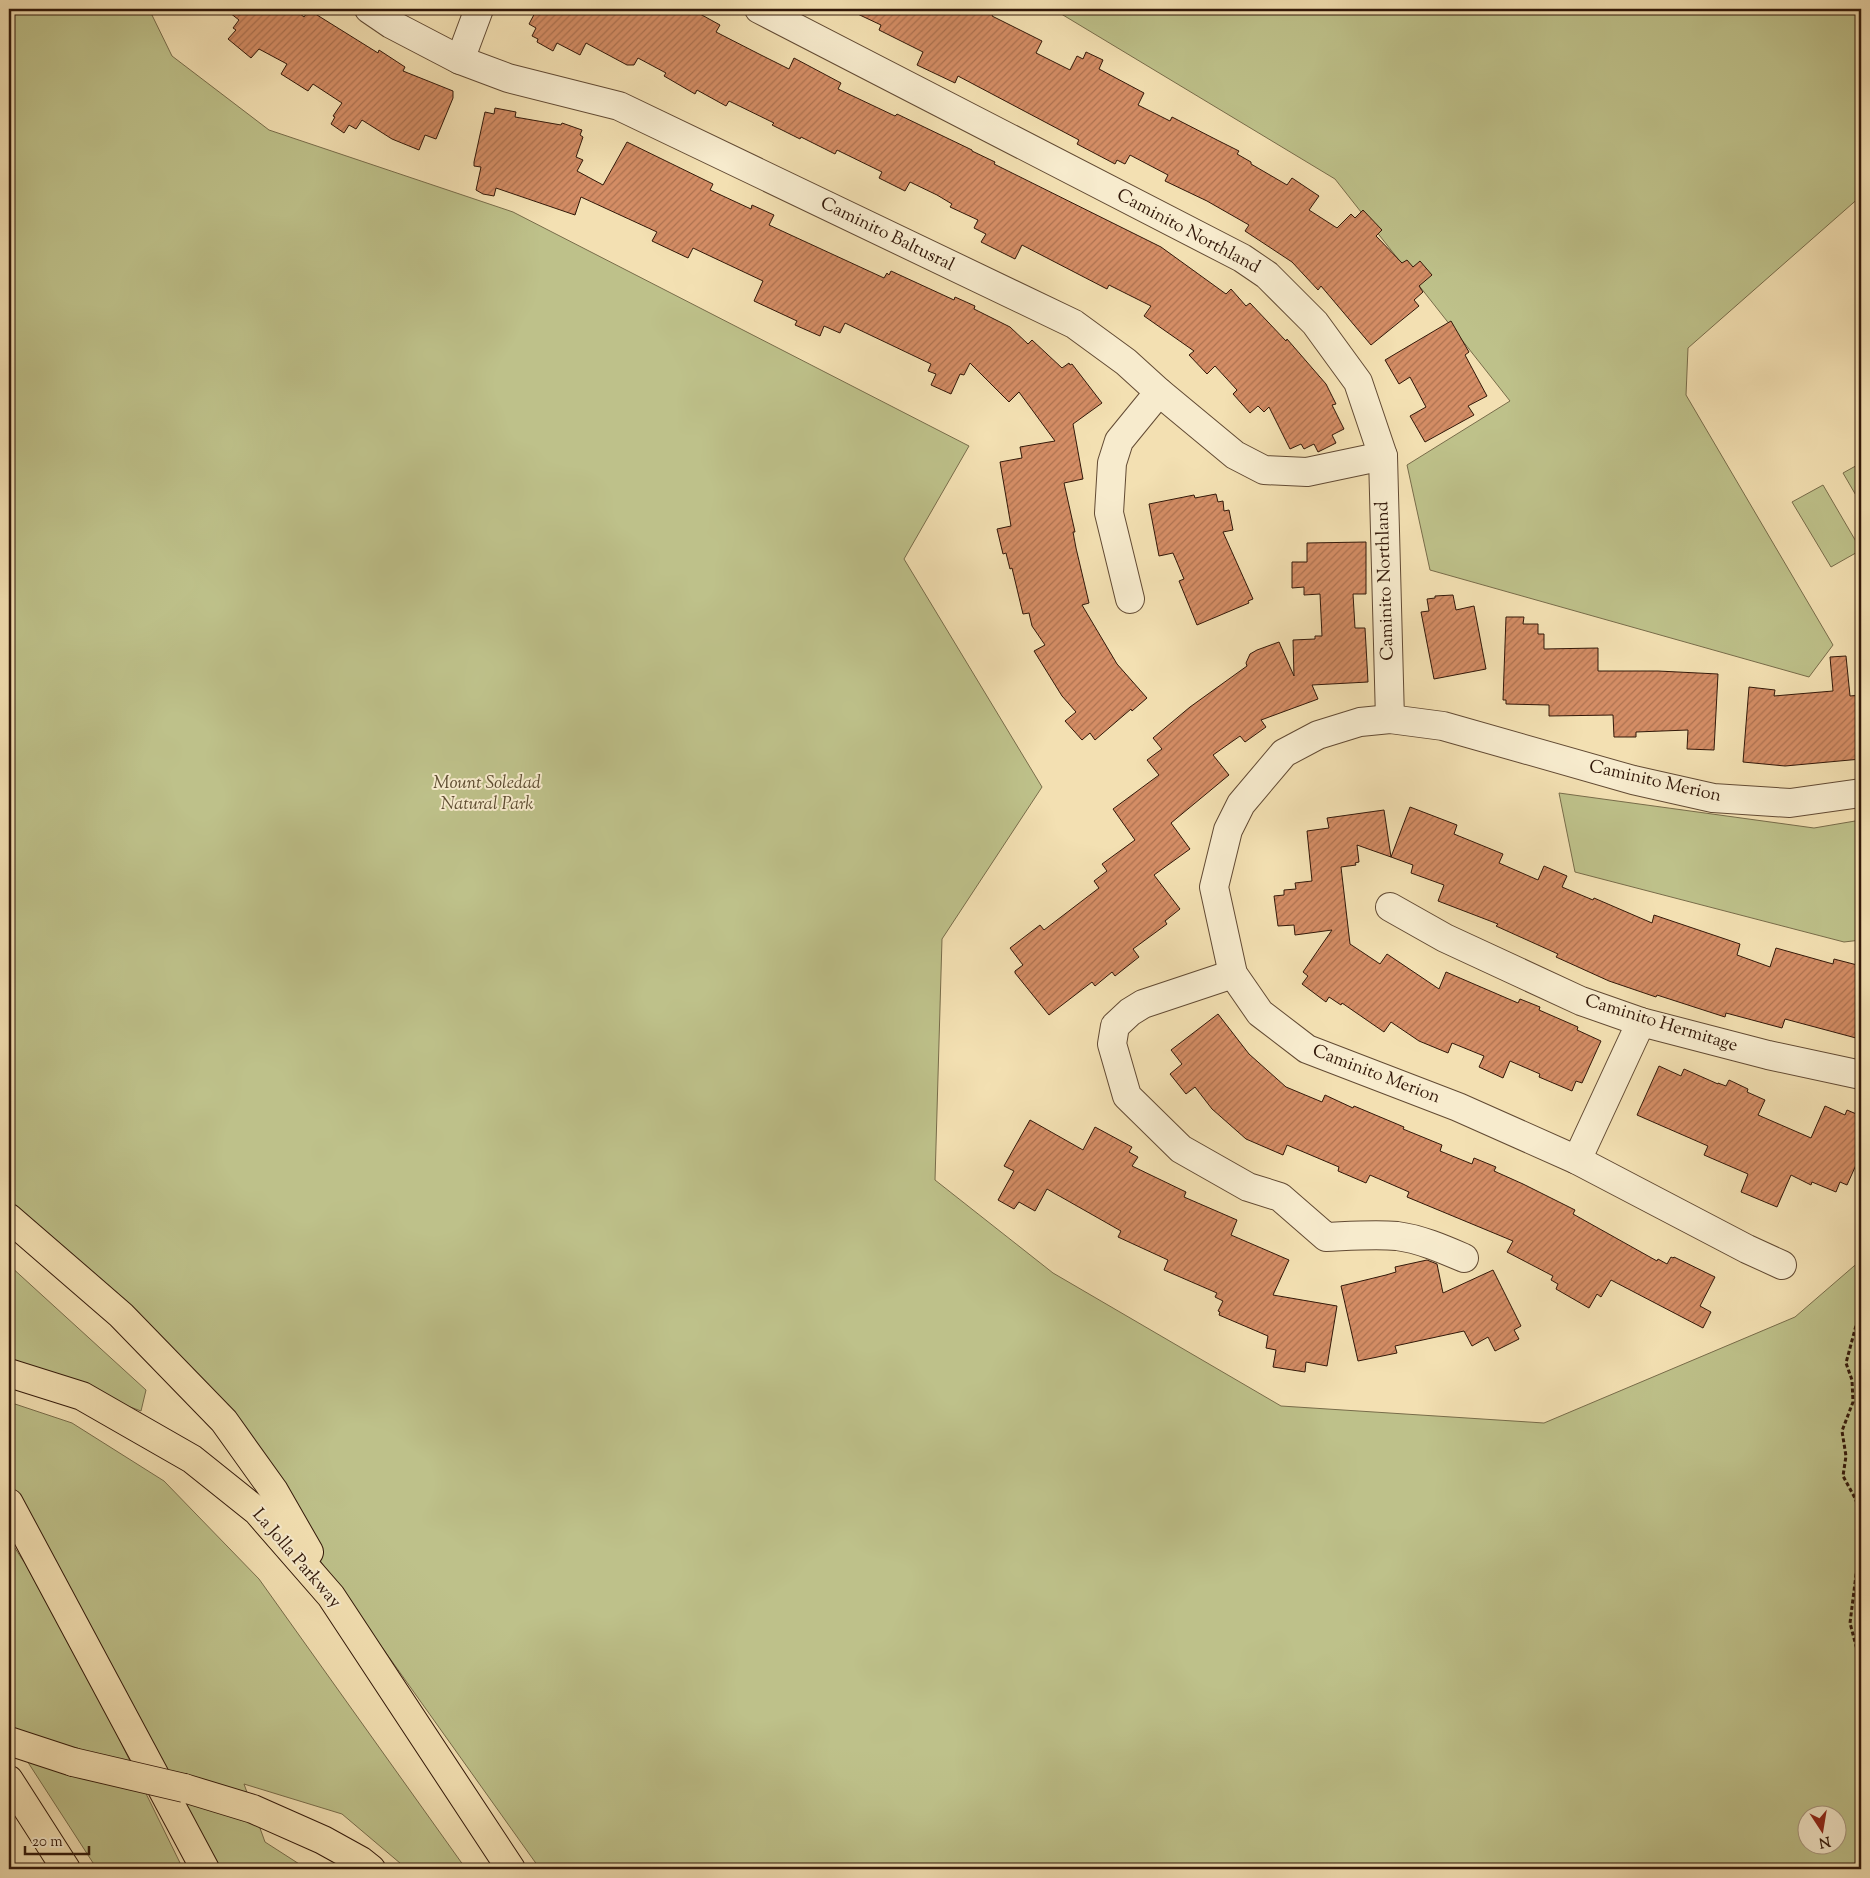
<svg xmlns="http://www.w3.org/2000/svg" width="1870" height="1878" viewBox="0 0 1870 1878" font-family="'Sorts Mill Goudy',serif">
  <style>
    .green { fill: #bec18a; stroke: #786c4a; fill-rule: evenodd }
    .building { fill: url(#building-hatch); stroke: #321809 }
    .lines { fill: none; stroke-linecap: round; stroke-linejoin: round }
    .minor-casing { stroke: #624a33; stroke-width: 30 }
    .highway-casing { stroke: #321809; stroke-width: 30 }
    .path { stroke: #321809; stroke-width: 3; stroke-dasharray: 4 2.5; stroke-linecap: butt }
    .minor { stroke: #f7ebcd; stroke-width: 28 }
    .highway { stroke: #f3e0b2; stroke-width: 28 }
    .highway-bridge-casing { stroke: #321809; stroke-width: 30; stroke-linecap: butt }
    .highway-bridge { stroke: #f3e0b2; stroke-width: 28 }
    .labels { text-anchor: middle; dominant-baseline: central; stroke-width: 4; stroke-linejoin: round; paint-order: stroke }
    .street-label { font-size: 18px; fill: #321809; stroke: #f7ebcd }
    .park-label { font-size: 18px; font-style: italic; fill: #5c4b30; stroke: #f7ebcd }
  </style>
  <defs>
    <pattern id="building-hatch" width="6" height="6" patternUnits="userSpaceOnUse" patternTransform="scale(1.25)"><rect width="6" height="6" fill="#d48d65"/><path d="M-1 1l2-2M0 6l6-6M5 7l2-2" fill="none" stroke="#ad7251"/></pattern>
  </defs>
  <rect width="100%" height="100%" fill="#f3e0b2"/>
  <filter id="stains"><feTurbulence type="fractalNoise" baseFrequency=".004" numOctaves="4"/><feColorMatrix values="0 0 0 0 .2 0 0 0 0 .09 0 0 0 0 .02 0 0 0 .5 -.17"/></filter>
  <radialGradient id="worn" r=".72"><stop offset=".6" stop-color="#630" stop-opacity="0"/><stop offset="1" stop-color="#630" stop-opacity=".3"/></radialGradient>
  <g class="green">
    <path d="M 9,9 L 149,9 L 172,56 L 269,130 L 513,212 L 969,446 L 904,559 L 1042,787 L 942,939 L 935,1180 L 1053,1273 L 1281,1406 L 1544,1423 L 1795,1317 L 1861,1260 L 1861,1869 L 540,1869 L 185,1371 L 9,1206 ZM 1808,1816 L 1838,1816 L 1838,1846 L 1808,1846 Z"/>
    <polygon points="1053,9 1861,9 1861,196 1688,348 1686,395 1833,645 1809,677 1430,570 1407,465 1510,401 1335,179"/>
    <polygon points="1861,463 1861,504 1843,473"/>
    <polygon points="1823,485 1861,550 1831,567 1792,502"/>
    <polygon points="1559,793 1814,828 1861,820 1861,940 1844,942 1575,872"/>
    <polygon points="9,1265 146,1390 141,1411 9,1362"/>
    <polygon points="9,1402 72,1423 164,1481 259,1579 466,1869 407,1869 342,1814 244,1784 265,1842 307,1869 220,1869 27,1511 9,1484"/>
    <polygon points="9,1539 26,1565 104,1708 183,1869 97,1869 9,1733"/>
  </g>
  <g class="building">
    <polygon points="225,9 294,9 304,17 309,10 378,53 379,50 405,67 403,71 453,91 453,98 436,139 425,135 419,150 392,139 362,120 356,129 349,125 344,133 331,124 335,117 333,116 342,103 313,84 308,91 281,74 287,64 259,49 251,58 228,39 236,30 233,28 239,20"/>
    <polygon points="537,9 691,9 720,25 716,32 759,54 789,69 794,58 841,83 838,89 895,116 897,114 972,150 972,151 995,162 994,164 1161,247 1226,294 1231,289 1246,306 1250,303 1286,341 1287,339 1326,384 1336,404 1332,405 1344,429 1332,435 1336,443 1318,452 1314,444 1304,449 1301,444 1290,449 1269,407 1264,412 1258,406 1250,413 1233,394 1237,390 1215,366 1207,374 1189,355 1194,351 1144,316 1151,306 1109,285 1107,289 1022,245 1015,259 981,242 986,234 974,228 978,220 950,207 952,204 937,195 910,182 905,191 879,178 882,172 837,150 835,154 801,137 800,139 772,125 774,123 729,101 726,106 697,90 695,94 664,76 666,73 638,58 634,65 627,65 586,43 580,55 557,43 553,51 537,42 538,39 532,36 536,28 529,24"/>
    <polygon points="847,9 995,9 992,16 1042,41 1036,53 1070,70 1077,56 1083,59 1086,52 1103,60 1099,69 1144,93 1138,105 1170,121 1172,117 1219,141 1239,151 1237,154 1251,162 1251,164 1287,185 1292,178 1319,196 1309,210 1337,228 1351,214 1355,218 1363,210 1382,230 1376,236 1402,263 1407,260 1413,267 1420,261 1432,275 1419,286 1423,292 1414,300 1419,306 1371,345 1321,286 1318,290 1292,262 1245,231 1249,225 1207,201 1165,181 1168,175 1130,155 1125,164 1117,160 1115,164 1077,144 1079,140 958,76 955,83 917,65 923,52 879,30 881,25"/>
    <polygon points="495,108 516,112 515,117 561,125 562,123 582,130 580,135 583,137 576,157 583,160 577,171 603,185 627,142 713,184 710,190 751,209 752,205 774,215 769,225 884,278 887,273 889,275 891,271 954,300 955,297 975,306 974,309 1010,327 1028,344 1032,340 1062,368 1069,363 1070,365 1072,364 1102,403 1073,424 1083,479 1064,483 1075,532 1073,532 1076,548 1089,603 1082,605 1117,664 1147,698 1132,711 1131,709 1095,740 1090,733 1082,740 1065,721 1076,712 1062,696 1034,651 1045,645 1032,626 1029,613 1023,614 1012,568 1010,569 1006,553 1003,554 997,529 1011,526 1000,462 1022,458 1020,447 1055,441 1019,392 1009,402 970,363 964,375 960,374 951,394 931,385 936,374 928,371 931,364 845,323 840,333 824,326 820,336 795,325 797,321 754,301 763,281 693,248 688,258 652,241 657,232 581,197 575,215 496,188 494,196 483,194 476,190 481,167 474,166 474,162 485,112 494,114"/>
    <polygon points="1451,321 1469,352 1465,355 1487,396 1468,406 1474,415 1425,442 1410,416 1426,407 1410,377 1399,384 1385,360"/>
    <polygon points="1216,494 1218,502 1223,501 1224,511 1229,510 1233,530 1223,532 1253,599 1248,601 1249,603 1197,625 1179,581 1184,579 1173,553 1159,556 1149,504 1194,495 1195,498"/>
    <polygon points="1366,542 1366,594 1353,594 1355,628 1365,628 1368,682 1312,685 1318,699 1261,720 1266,727 1245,742 1240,736 1213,755 1229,775 1171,823 1190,849 1154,875 1180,909 1165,921 1167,924 1133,949 1139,957 1115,976 1112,972 1095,986 1092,982 1049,1015 1015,973 1015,971 1023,965 1010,948 1040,925 1044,930 1099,888 1094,881 1107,871 1102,864 1135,840 1113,809 1159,775 1147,760 1162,749 1153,738 1190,707 1247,666 1246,663 1250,654 1257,650 1279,642 1294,676 1293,640 1315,639 1315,636 1322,636 1320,594 1304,595 1304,587 1292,588 1292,562 1307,562 1307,543"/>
    <polygon points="1453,595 1456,610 1474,606 1486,669 1434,679 1421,612 1429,611 1427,599 1435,598 1435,596"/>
    <polygon points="1506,617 1524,617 1523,624 1538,624 1538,634 1544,634 1544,649 1598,648 1598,671 1658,671 1718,674 1714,750 1687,749 1688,730 1636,732 1636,737 1614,737 1613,715 1549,716 1549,705 1506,704 1506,700 1503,700"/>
    <polygon points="1846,656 1850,696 1861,695 1861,759 1785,766 1743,762 1749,687 1775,690 1774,696 1833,691 1830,657"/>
    <polygon points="1410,807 1457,825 1454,834 1503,854 1499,863 1538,880 1544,866 1567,876 1562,887 1593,900 1594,898 1652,923 1654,915 1740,944 1737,955 1770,967 1776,948 1833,964 1834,959 1861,966 1861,1017 1856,1038 1785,1019 1782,1028 1726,1013 1725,1017 1657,995 1656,997 1609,981 1556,957 1558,954 1496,926 1498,924 1438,901 1444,885 1411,873 1413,865 1391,857"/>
    <polygon points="1384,810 1391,857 1357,845 1359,862 1355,863 1356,865 1341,867 1350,944 1380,964 1387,954 1439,989 1446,972 1518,1003 1520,999 1540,1007 1539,1010 1578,1027 1577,1030 1601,1041 1582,1083 1576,1081 1572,1091 1539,1077 1540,1074 1510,1061 1503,1078 1479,1067 1484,1056 1452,1043 1448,1053 1419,1041 1391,1022 1384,1032 1342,1003 1341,1005 1329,997 1326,1002 1302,984 1308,976 1303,972 1332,930 1295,935 1294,925 1278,926 1274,896 1284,895 1284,890 1296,889 1295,883 1312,881 1307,831 1329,828 1327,818"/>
    <polygon points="1218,1014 1249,1054 1286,1087 1322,1102 1325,1095 1353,1108 1354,1106 1404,1127 1403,1129 1442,1145 1440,1151 1472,1164 1474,1158 1496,1167 1494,1171 1523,1184 1575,1210 1573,1214 1657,1261 1658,1259 1667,1264 1671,1257 1673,1258 1674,1257 1715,1277 1700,1306 1711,1312 1703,1328 1611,1280 1601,1297 1597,1294 1589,1308 1556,1289 1558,1284 1551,1280 1553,1276 1507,1252 1513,1241 1407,1197 1409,1192 1370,1175 1366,1183 1338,1171 1339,1167 1287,1145 1283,1155 1246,1139 1212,1109 1195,1087 1186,1094 1170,1074 1182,1064 1171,1050"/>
    <polygon points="1659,1066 1681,1076 1684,1069 1718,1084 1718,1083 1726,1086 1729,1080 1748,1089 1747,1092 1765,1100 1758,1115 1811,1138 1825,1106 1845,1115 1847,1110 1861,1116 1861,1154 1847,1185 1840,1182 1836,1192 1812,1182 1811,1185 1791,1175 1777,1207 1741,1192 1748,1174 1704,1155 1708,1146 1637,1115"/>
    <polygon points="1030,1120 1083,1150 1095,1127 1132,1147 1129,1152 1138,1157 1132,1166 1186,1192 1184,1197 1237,1220 1231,1235 1289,1260 1273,1295 1337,1306 1327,1366 1306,1362 1305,1372 1273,1367 1276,1350 1266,1348 1268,1336 1219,1315 1220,1312 1218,1311 1223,1301 1215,1297 1217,1293 1164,1270 1168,1260 1118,1237 1121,1231 1047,1189 1035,1211 1019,1202 1014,1209 998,1200 1014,1171 1004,1166"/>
    <polygon points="1427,1260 1437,1264 1443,1293 1493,1270 1521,1326 1514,1330 1519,1339 1495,1351 1488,1337 1472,1346 1464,1331 1395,1346 1397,1353 1358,1361 1341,1286 1386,1275 1396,1272 1395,1267"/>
  </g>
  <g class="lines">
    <g class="minor-casing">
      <g id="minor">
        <polyline points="369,9 391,24 460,60 508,78 619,106 1074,324 1126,362 1159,392 1235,455 1264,470 1307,472 1383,456"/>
        <polyline points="759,9 1242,258 1267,275 1315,323 1358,382 1383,456 1390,719"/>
        <polyline points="460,60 479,9"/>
        <polyline points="1130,599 1109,513 1112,463 1119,441 1159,392"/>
        <polyline points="1390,907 1445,938 1581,1001 1641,1022 1768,1055 1861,1075"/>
        <path d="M 1233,974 L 1143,1004 L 1130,1012 L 1115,1026 L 1112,1044 L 1127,1096 L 1181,1149 L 1248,1187 L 1280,1197 L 1326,1237 C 1350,1236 1374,1234 1397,1236 C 1420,1239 1443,1249 1464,1258"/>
        <polyline points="1577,1160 1641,1022"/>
        <polyline points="1782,1265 1747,1249 1577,1160 1458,1107 1307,1049 1260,1013 1233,974 1214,887 1228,830 1241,804 1284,753 1318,735 1360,722 1390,719 1443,726 1633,780 1713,798 1790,803 1861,793"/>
      </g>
    </g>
    <g class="highway-casing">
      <g id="highway">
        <polyline points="9,1218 121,1315 224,1421 274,1491 309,1552"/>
        <polyline points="9,1373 82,1396 192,1459 257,1511 331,1596 511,1869"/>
        <polyline points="9,1503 205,1869"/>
        <polyline points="9,1741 73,1762"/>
        <polyline points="9,1780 66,1869"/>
        <polyline points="184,1788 253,1809 323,1840 361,1861 371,1869"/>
      </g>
    </g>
    <g class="path">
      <polyline points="1861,1307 1846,1363 1852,1380 1853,1402 1842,1431 1846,1456 1843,1476 1855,1498 1861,1514"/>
      <polyline points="1861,1535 1850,1623 1861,1665"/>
    </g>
    <use href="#minor" class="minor"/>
    <use href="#highway" class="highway"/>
    <g class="highway-bridge-casing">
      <polyline id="highway-bridge" points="73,1762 184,1788"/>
    </g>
    <use href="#highway-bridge" class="highway-bridge"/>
  </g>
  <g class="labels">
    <g class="street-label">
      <text transform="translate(1188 232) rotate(28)">Caminito Northland</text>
      <text transform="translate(887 235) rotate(26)">Caminito Baltusral</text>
      <text transform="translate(1386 581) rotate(-92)">Caminito Northland</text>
      <text transform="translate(1655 782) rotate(13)">Caminito Merion</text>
      <text transform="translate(1661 1024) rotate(17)">Caminito Hermitage</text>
      <text transform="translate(1376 1075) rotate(21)">Caminito Merion</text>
      <text transform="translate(296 1559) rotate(49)">La Jolla Parkway</text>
    </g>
    <g class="park-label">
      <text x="487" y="784">Mount Soledad<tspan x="487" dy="21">Natural Park</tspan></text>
    </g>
  </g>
  <rect width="1870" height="1878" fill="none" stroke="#f3e0b2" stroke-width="30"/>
  <rect x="10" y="10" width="1850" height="1858" fill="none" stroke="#321809" stroke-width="2.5"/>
  <rect x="15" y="15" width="1840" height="1848" fill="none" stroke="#321809"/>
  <g transform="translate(1822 1830) rotate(168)"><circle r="24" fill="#f7ebcd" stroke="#a8977f"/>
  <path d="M0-4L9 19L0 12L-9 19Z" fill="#8f2418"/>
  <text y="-8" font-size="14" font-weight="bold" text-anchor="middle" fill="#321809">N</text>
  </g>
  <path d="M25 1846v8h64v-8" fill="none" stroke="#321809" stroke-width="2.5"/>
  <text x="32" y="1846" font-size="15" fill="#321809" stroke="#f7ebcd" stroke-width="4" paint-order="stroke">20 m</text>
  <rect width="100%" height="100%" filter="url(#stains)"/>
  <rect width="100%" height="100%" fill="url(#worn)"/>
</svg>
